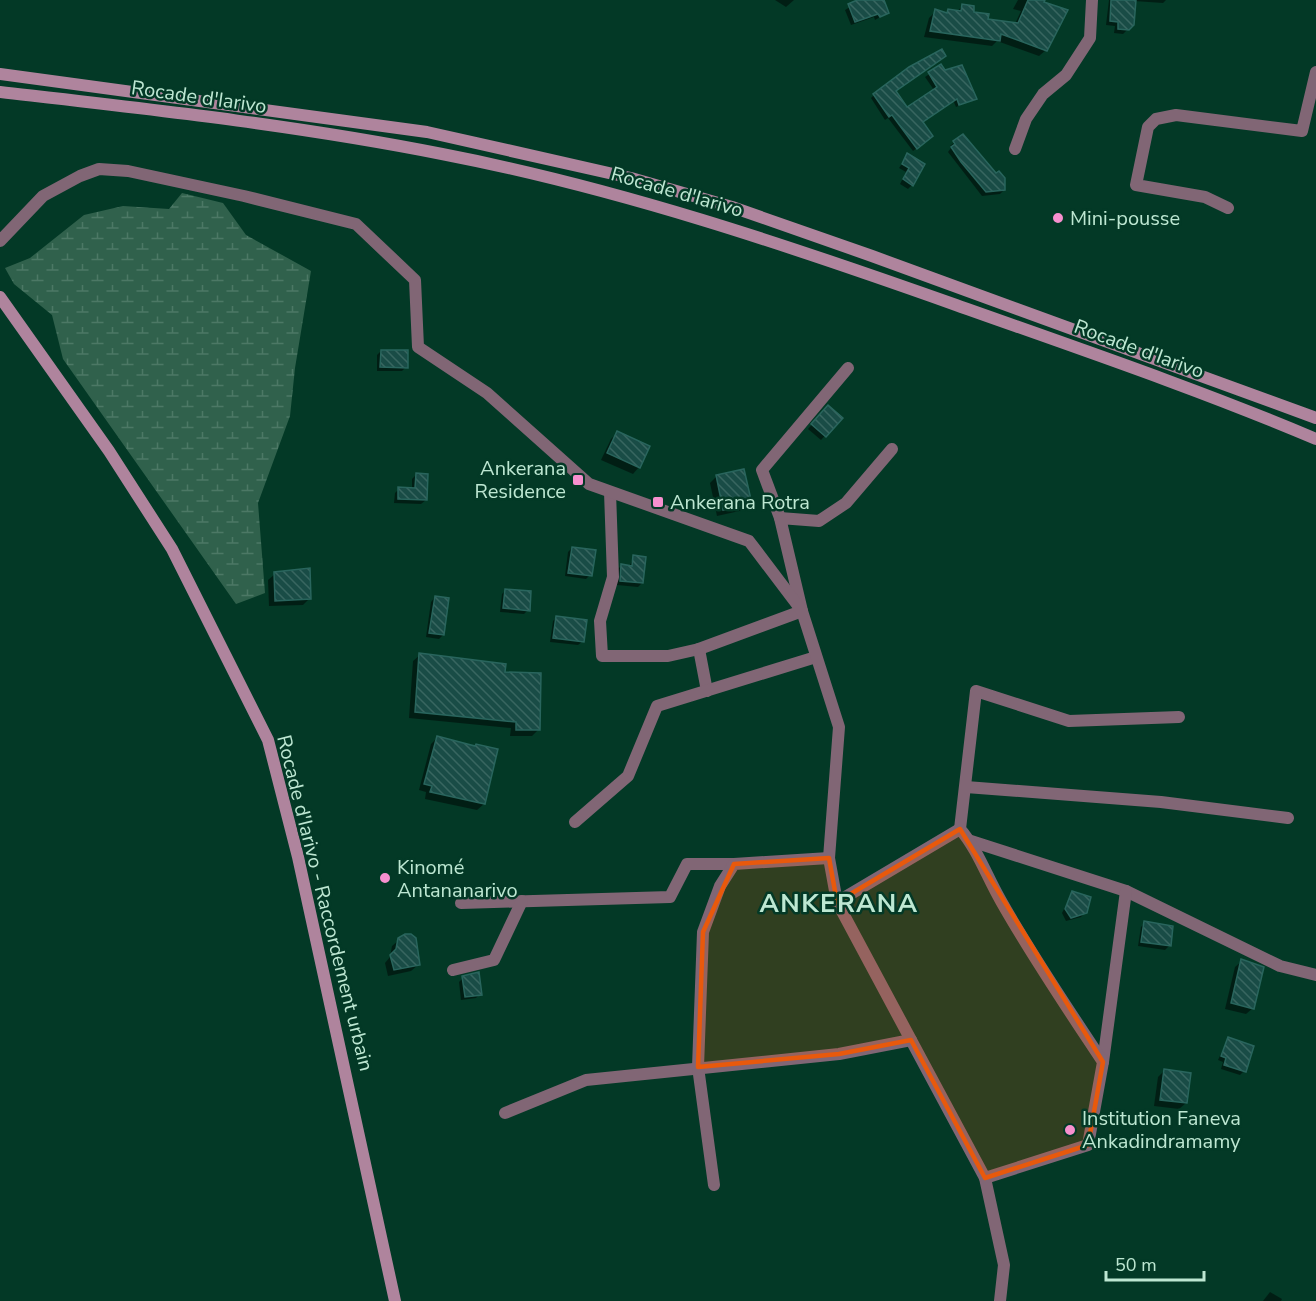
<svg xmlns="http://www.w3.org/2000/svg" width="1316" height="1301" viewBox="0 0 1316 1301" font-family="'Nunito Sans',sans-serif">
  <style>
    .wetland { fill: url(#wetland-marsh) }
    .shadow { fill: #0007 }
    .building { fill: url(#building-back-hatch); stroke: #29655d; stroke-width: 1.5 }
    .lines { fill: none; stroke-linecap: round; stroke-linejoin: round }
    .minor { stroke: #816675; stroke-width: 12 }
    .tertiary { stroke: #816675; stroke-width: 12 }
    .secondary { stroke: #af849d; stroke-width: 12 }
    .marked { fill: #e8590c; fill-opacity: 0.2; stroke: #e8590c; stroke-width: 4.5; stroke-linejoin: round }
    .poi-dot { fill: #f790cf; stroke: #033926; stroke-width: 2 }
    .labels { text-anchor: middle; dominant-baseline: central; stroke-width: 5; stroke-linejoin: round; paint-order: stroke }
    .street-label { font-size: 20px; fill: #bde7d2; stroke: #033926 }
    .poi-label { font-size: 20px; fill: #bde7d2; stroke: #033926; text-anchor: start }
    .district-label { font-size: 26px; font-weight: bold; letter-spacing: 1.5px; fill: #bde7d2; stroke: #033926 }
  </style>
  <defs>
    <pattern id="wetland-marsh" width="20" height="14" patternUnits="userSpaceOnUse" patternTransform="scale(1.5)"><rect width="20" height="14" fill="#30614c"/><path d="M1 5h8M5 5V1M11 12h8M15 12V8" fill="none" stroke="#4c7865"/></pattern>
    <pattern id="building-back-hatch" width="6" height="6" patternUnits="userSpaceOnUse" patternTransform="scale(1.5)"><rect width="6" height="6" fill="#194c46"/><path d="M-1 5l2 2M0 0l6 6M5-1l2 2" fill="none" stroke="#386660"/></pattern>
  </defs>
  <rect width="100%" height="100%" fill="#033926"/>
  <polygon class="wetland" points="182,193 223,203 246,235 311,271 295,368 290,416 258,503 265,593 236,604 63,359 52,315 14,284 5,268 30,258 84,215 123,206 169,209"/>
  <g class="shadow">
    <polygon points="775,0 794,0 786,7"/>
    <polygon points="862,0 882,0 887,13 875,20 874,17 851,25 845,10"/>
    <polygon points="1018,0 1036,0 1046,50 1039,56 997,41 992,46 924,37 929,18 936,11 945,14 948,10 957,12 962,6 986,21 1015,24 1021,11 1013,9"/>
    <polygon points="1109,0 1166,0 1163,3 1134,1 1133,24 1123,34 1114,33 1115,26 1106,25"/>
    <polygon points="941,66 975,99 956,107 953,100 921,123 928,139 913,151 888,118 885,120 871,98 874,95 895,91 907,109 934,90 925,77"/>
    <polygon points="962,136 1004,190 1000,194 982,196 948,152 951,148 950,146"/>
    <polygon points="908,155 912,185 908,189 900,184 906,172 899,168"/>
    <polygon points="381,351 406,367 402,371 377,371 377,355"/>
    <polygon points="824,411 841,418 821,440 808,429"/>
    <polygon points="617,433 639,467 633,474 601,460 611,439"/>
    <polygon points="416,475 426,500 421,504 394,503 395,493 399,489 412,489 412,479"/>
    <polygon points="717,476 750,503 744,510 717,516 710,483"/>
    <polygon points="572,548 590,575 586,579 565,576 568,552"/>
    <polygon points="634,557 642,583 638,587 617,585 617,570 621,566 629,567"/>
    <polygon points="275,574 309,599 303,605 269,606 268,580"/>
    <polygon points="506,590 528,610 524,614 500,612 502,594"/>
    <polygon points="435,597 443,635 439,639 426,637 431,602"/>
    <polygon points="557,617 583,641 578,645 550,642 553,621"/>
    <polygon points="420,655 504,674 538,730 532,736 510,736 511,728 409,718 413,661"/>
    <polygon points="437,738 474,747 484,804 477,810 425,799 426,792 419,790 431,744"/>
    <polygon points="1072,893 1085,912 1081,917 1066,921 1062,913"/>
    <polygon points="1145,923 1169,946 1165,950 1138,946 1141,927"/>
    <polygon points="399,940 418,965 411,971 388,976 385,963 390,957 392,946"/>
    <polygon points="1242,961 1253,1008 1246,1014 1225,1009 1235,967"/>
    <polygon points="463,978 480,994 476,998 461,1000 459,982"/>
    <polygon points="1228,1039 1244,1071 1240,1075 1221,1069 1223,1062 1218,1060"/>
    <polygon points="1164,1071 1186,1103 1179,1109 1154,1106 1158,1077"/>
    <polygon points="1270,1292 1282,1299 1281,1301 1263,1301"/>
  </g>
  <g class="building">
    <polygon points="857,0 884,0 889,13 880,17 878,14 855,22 848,4"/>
    <polygon points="1028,0 1045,0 1044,2 1068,10 1047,51 1001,34 1000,41 930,31 935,9 947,13 948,9 961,11 962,4 974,6 974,12 989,14 988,19 1018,23"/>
    <polygon points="1111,0 1136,0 1134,25 1129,30 1118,29 1118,22 1110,21"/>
    <polygon points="942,49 946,56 896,91 907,107 937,87 928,72 941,64 945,70 962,65 977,99 959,105 957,99 923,122 933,136 917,149 892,115 889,117 873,94 909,67"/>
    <polygon points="963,134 996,173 999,171 1005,178 1005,190 986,192 961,162 951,147 955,144 953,141"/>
    <polygon points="907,153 925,164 913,186 903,179 909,168 902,164"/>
    <polygon points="381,350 408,350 408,368 380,367"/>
    <polygon points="828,405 843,418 826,437 811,424"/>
    <polygon points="617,431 650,446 640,468 607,453"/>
    <polygon points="744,469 752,504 723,510 716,475"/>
    <polygon points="416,473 428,474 427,500 398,499 398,487 415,488"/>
    <polygon points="572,547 596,550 592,576 568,573"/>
    <polygon points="633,555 646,557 643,583 620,581 621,564 632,566"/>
    <polygon points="310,568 311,599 275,601 274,572"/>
    <polygon points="505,589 531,591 530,611 503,608"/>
    <polygon points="435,596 449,598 444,635 429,633"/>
    <polygon points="556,616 587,620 584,642 553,638"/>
    <polygon points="419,653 506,664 505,672 541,673 540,730 516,730 516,722 415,712"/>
    <polygon points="437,736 475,746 476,744 498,749 485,804 430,792 432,786 424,784"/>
    <polygon points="1072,891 1091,897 1087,913 1071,918 1065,909"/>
    <polygon points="1144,921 1173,926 1171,946 1141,942"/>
    <polygon points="405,934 411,934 416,938 420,965 394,970 390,955 396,949 398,938"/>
    <polygon points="1241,959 1264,967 1254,1009 1231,1003"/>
    <polygon points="479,972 482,995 465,997 462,976"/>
    <polygon points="1228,1037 1254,1046 1246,1072 1224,1065 1226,1058 1221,1056"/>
    <polygon points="1164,1069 1191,1073 1187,1103 1160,1100"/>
  </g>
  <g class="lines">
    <g class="minor">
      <polyline points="1015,149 1026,119 1043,94 1066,75 1090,38 1092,0"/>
      <polyline points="1228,208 1205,197 1136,185 1148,127 1156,119 1176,115 1302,131 1316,72"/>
      <polyline points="610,492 613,577 600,621 602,656 668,656 699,649"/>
      <polyline points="780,518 762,470 848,368"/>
      <polyline points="707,691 699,649 802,611 780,518 819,521 846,503 892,449"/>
      <polyline points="966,787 1161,802 1288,818"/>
      <polyline points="575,822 628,776 657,706 816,657"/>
      <polyline points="971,841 1126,891 1280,966 1316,975"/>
      <polyline points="837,902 960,829"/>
      <polyline points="461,903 670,897 687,864 734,864"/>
      <polyline points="453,970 494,960 522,901"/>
      <polyline points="1103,1062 1126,891"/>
      <polyline points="505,1113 586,1080 839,1054 911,1040"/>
      <path d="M 985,1178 L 1088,1145 L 1103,1062 C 1068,1009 1032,956 1001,901 C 987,877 978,850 960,829 L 976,691 L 1069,721 L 1179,717"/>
      <polyline points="714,1185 698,1067 703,932 720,886 734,864 829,858"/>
    </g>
    <polyline class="tertiary" points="0,241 43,196 80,176 99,169 128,171 244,196 356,224 415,280 418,347 487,393 589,484 749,541 802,611 839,727 829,858 837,902 985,1178 1004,1265 1000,1301"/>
    <g class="secondary">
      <polyline points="0,74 427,132 631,178 732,207 872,256 1316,418"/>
      <path d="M 0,92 C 148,109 296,125 442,154 C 618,188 787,245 956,305 C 1077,348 1198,389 1316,439"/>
      <polyline points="0,297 109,451 172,549 268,740 298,857 395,1301"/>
    </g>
  </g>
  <path class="marked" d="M 960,829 L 1103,1062 L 1088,1145 L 985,1178 L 911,1040 L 839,1054 L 698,1067 L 703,932 L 734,864 L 829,858 L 837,902 Z"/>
  <g class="poi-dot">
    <circle cx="1058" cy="218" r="6"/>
    <rect x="572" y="474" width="12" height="12" rx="3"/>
    <rect x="652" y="496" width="12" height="12" rx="3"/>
    <circle cx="385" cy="878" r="6"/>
    <circle cx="1070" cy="1130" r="6"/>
  </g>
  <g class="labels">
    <g class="street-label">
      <text transform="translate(199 97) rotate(8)">Rocade d'Iarivo</text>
      <text transform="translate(677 192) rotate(16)">Rocade d'Iarivo</text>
      <text transform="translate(1139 349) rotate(20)">Rocade d'Iarivo</text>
      <text transform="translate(325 903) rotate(76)">Rocade d'Iarivo - Raccordement urbain</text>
    </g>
    <g class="poi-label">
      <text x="1070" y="218">Mini-pousse</text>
      <text x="566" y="468" text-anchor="end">Ankerana<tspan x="566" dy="23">Residence</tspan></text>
      <text x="670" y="502">Ankerana Rotra</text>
      <text x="397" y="867">Kinomé<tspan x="397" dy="23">Antananarivo</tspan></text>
      <text x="1082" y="1118">Institution Faneva<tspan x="1082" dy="23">Ankadindramamy</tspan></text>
    </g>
    <g class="district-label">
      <text x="839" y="903">ANKERANA</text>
    </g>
  </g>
  <path d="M1106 1271v9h98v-9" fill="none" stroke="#bde7d2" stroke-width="3"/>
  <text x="1115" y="1271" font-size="18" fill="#bde7d2" stroke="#033926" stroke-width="4.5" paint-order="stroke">50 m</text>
</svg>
